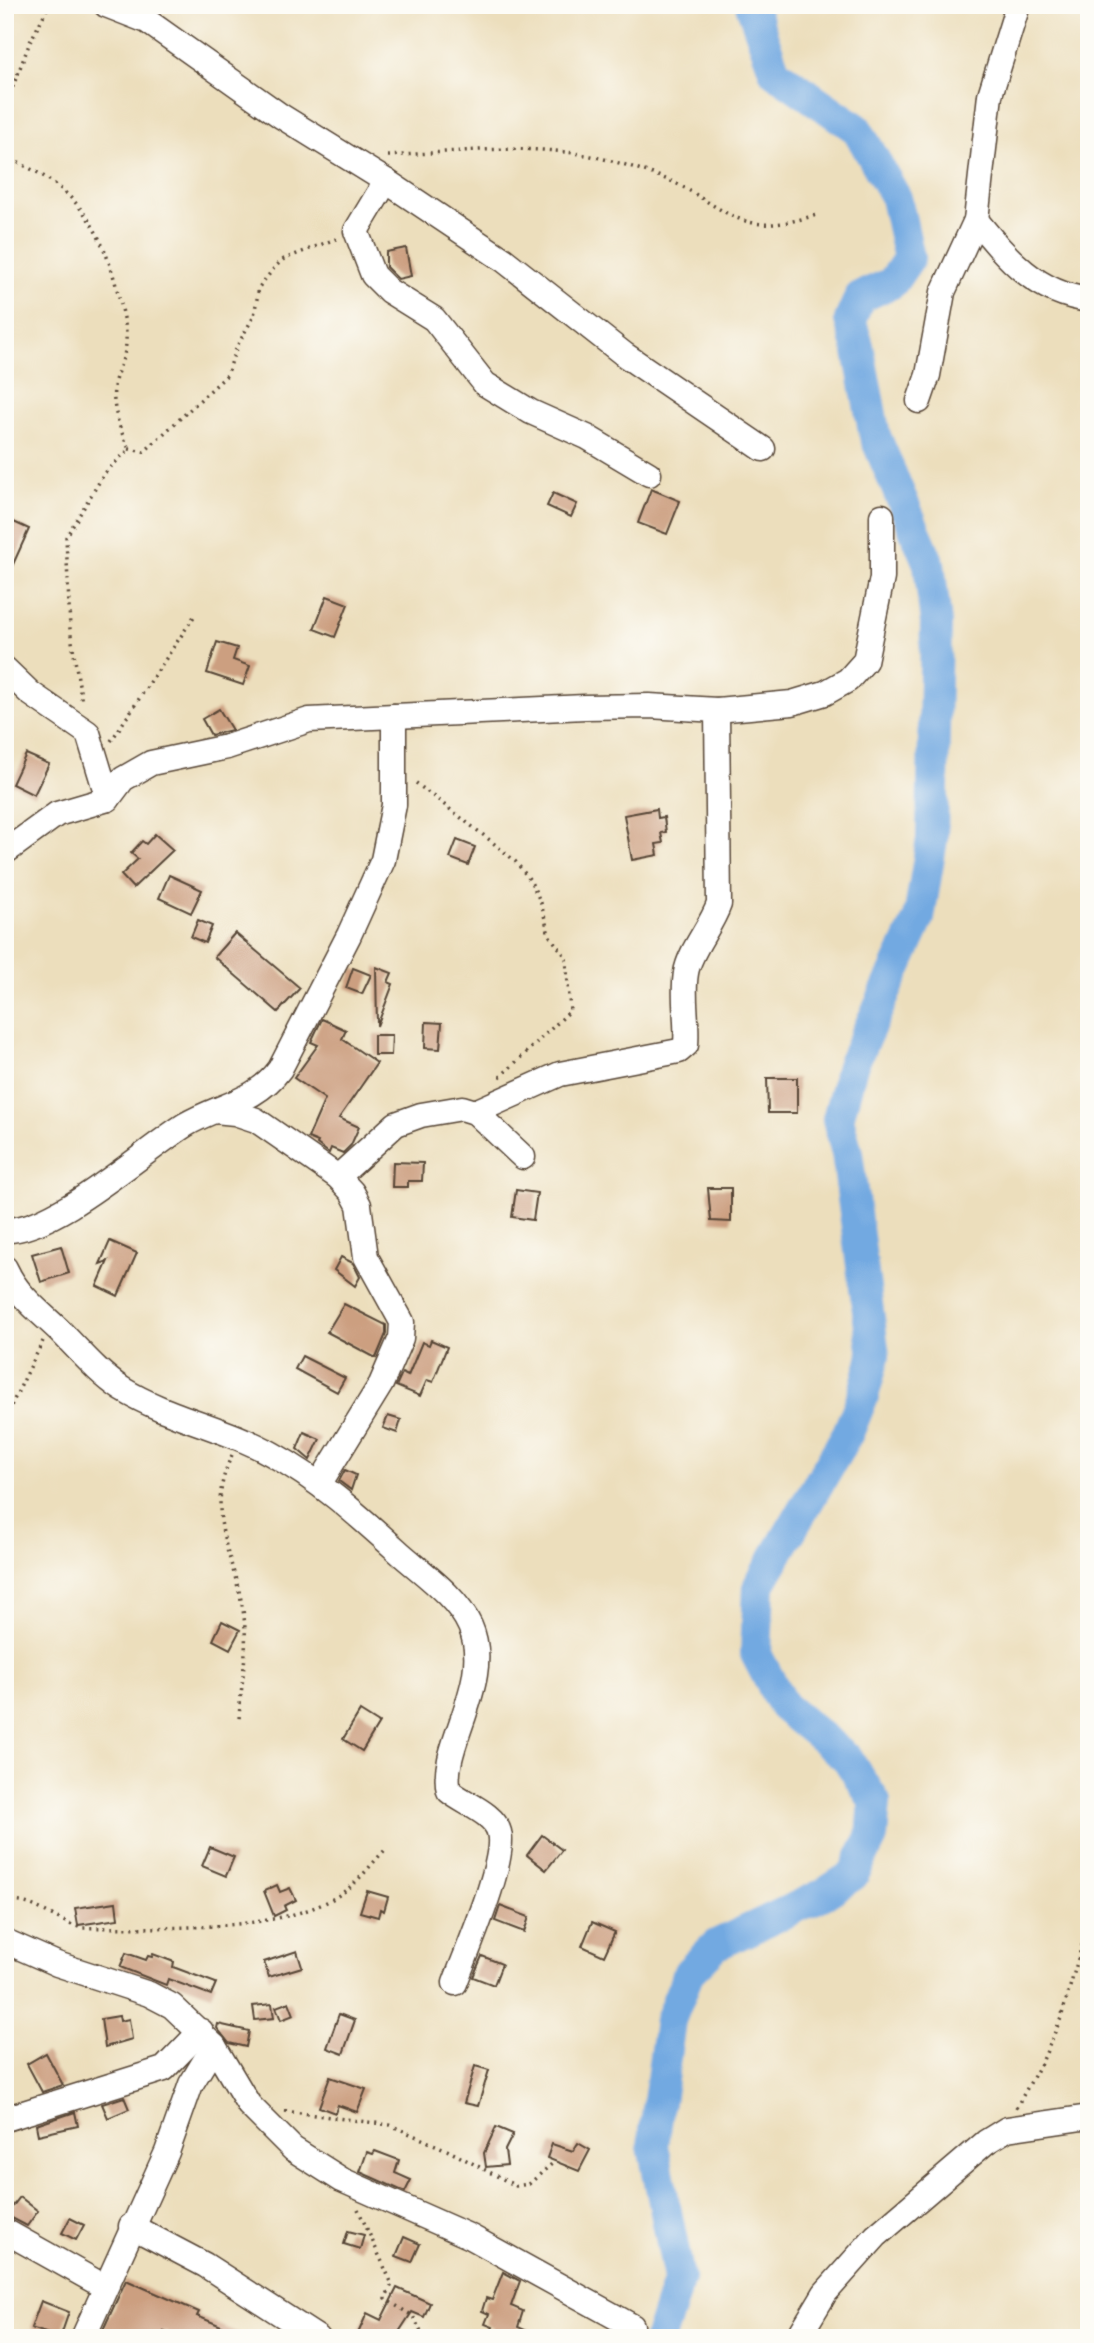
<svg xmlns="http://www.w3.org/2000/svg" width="1094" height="2343" viewBox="0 0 1094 2343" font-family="'IM FELL French Canon',serif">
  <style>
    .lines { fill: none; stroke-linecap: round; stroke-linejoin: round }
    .river { stroke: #72a9e1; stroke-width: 32 }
    .building { fill: #cc9f80 }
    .minor-casing { stroke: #564536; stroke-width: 27 }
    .path { stroke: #564536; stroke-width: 3.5; stroke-dasharray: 2 5; stroke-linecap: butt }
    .minor { stroke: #fff; stroke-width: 24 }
  </style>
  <rect width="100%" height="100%" fill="#fdfcf7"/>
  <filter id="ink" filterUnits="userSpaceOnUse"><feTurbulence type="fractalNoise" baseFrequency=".0143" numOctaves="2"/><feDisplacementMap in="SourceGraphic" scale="14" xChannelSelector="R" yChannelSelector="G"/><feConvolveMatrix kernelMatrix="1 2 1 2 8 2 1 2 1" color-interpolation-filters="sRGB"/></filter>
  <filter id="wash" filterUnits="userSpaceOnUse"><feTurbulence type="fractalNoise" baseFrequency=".00686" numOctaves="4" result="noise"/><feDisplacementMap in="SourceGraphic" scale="28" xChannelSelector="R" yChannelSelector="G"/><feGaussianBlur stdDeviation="1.57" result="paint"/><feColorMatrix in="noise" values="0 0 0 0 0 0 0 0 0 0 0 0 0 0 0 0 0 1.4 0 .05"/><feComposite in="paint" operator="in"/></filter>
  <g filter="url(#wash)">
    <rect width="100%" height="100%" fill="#ecdebc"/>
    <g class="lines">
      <polyline class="river" points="660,2338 679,2278 653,2146 670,2020 689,1972 716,1945 824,1894 853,1875 872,1837 875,1802 847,1758 783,1706 756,1654 759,1585 848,1433 863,1396 874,1356 847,1153 838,1119 852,1066 919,918 932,839 936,623 929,564 875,436 858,346 850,320 860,297 892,283 909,258 896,198 857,129 775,72 751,5"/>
    </g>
    <g id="blocks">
      <g class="building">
        <polygon points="406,248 411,276 398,279 386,267 386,252"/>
        <polygon points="651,489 680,501 667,534 638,523"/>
        <polygon points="553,493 577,504 571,517 547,506"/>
        <polygon points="5,518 29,529 5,582"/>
        <polygon points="327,596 348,604 335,637 314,629"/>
        <polygon points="217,642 237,648 233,660 250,666 243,685 207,673"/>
        <polygon points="219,709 232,730 211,735 202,719"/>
        <polygon points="26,754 49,764 34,795 12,784"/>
        <polygon points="657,809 658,818 664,817 666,832 661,833 663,843 656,844 658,855 632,860 624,815"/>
        <polygon points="155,834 173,850 133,888 121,875 138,859 131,853 142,841 146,844"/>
        <polygon points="457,840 475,847 468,865 450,858"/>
        <polygon points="169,875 202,890 191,913 159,898"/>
        <polygon points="198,920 212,926 205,943 191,937"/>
        <polygon points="235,933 300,988 278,1012 214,957"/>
        <polygon points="376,967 392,973 388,982 393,984 377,1026"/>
        <polygon points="353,968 371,975 362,994 346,988"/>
        <polygon points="322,1019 346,1030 342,1039 377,1063 339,1118 359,1127 351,1145 343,1153 331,1148 329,1153 317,1144 318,1142 308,1138 325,1099 294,1078 318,1045 311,1042"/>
        <polygon points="426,1022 442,1023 440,1049 425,1048"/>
        <polygon points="374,1035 392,1035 391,1055 374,1055"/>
        <polygon points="767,1078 797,1078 797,1113 768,1113"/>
        <polygon points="393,1162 423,1163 422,1181 408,1181 408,1187 392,1187"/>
        <polygon points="708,1188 731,1188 731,1222 711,1221"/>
        <polygon points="516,1190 537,1193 533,1220 512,1217"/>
        <polygon points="110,1241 137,1253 118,1296 97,1286 108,1261 100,1264"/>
        <polygon points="61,1246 69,1273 41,1282 32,1254"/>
        <polygon points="341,1257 353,1263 360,1277 355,1286 334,1270"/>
        <polygon points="344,1304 386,1325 386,1334 376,1358 327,1332"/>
        <polygon points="431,1340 447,1347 433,1382 427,1380 420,1396 396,1386 402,1373 408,1376 422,1342 429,1345"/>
        <polygon points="302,1356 345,1378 337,1392 295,1369"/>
        <polygon points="388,1416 401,1420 397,1433 383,1428"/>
        <polygon points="304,1432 320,1439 310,1460 297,1449"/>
        <polygon points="345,1470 356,1475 351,1490 339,1481"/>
        <polygon points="222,1621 240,1630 230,1649 213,1640"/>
        <polygon points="360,1711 379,1723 362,1751 343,1739"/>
        <polygon points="542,1835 562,1850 546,1870 527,1855"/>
        <polygon points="210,1847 234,1857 226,1876 202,1866"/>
        <polygon points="277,1885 280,1892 290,1888 296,1900 284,1906 286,1910 274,1916 264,1891"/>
        <polygon points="367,1891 388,1897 384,1911 380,1909 378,1917 360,1912"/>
        <polygon points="116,1902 118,1919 78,1925 75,1908"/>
        <polygon points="500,1906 529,1917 524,1932 495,1921"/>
        <polygon points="592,1922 615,1932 604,1956 582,1946"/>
        <polygon points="297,1951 302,1967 269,1977 264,1962"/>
        <polygon points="126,1953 146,1960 148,1956 152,1957 153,1954 174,1962 173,1967 216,1983 211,1995 168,1979 166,1985 120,1967"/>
        <polygon points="482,1956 502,1964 494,1985 473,1977"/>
        <polygon points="289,2002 294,2015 281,2020 276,2007"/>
        <polygon points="272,2004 274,2018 255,2020 253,2006"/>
        <polygon points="339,2014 355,2020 343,2054 327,2048"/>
        <polygon points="119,2016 120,2021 129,2019 132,2039 105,2047 101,2019"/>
        <polygon points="218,2024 249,2031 246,2047 229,2043 217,2028"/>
        <polygon points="46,2053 63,2085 42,2092 27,2064"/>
        <polygon points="475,2066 489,2070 478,2106 464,2103"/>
        <polygon points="330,2077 366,2089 357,2112 338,2105 335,2113 319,2107"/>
        <polygon points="124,2097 129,2109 108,2118 102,2104"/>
        <polygon points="75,2112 78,2126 38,2135 36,2125"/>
        <polygon points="496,2127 513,2134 505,2150 507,2165 486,2167 484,2153"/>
        <polygon points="578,2143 590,2150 579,2171 547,2158 552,2144 573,2151"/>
        <polygon points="375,2151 399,2160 395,2173 411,2180 405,2192 360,2172 367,2152 373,2154"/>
        <polygon points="20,2197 38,2211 27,2226 6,2215"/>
        <polygon points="70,2218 84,2225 76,2240 62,2233"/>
        <polygon points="348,2231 364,2235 360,2249 344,2244"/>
        <polygon points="404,2237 420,2244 412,2262 396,2256"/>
        <polygon points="503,2272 520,2281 511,2306 523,2311 518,2327 543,2338 489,2338 493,2327 485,2324 489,2314 482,2311 486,2298 492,2300"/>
        <polygon points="126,2280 199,2312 197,2316 250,2338 178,2338 164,2332 163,2338 121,2338 103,2330"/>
        <polygon points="397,2288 430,2303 424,2317 412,2312 395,2338 356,2338 367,2313 381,2320"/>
        <polygon points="41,2301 69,2312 60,2338 31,2328"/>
      </g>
    </g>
  </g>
  <g filter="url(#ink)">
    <use href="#blocks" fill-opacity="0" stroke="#564536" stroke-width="2"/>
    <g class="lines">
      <g class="minor-casing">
        <g id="minor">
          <polyline points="106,5 147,21 281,116 386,181 504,260 625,355 763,449"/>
          <polyline points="386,181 356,231 373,275 389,291 434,319 485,384 531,412 587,437 649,474"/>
          <path d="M 976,220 C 1008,259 1036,293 1089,300"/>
          <polyline points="919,401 928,375 943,292 976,220 990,95 1018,5"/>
          <polyline points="5,669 30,693 88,733 108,799"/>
          <polyline points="5,852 57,814 108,799 123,779 151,763 227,747 309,720 585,707 649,706 717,710 792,703 825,693 848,680 865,661 882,578 882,516"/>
          <polyline points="215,1111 235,1113 256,1120 338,1177 352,1192 359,1205 366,1257 402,1322 401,1338 381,1384 320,1483"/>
          <path d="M 475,1112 L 560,1074 L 679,1051 L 686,1045 C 688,1021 682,997 686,973 C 689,952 711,927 719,904 L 717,710"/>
          <polyline points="338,1177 396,1124 421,1115 462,1108 475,1112 523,1157"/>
          <path d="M 5,1230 C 54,1232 142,1152 185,1125 C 218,1105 255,1103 280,1069 L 349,935 L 383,860 L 394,805 L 394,716"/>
          <path d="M 5,1268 C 17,1295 39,1311 60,1331 C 80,1351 98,1373 122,1389 C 169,1418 224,1427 272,1454 C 321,1481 360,1517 401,1554 C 425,1575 457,1597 470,1626 C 495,1681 438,1748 449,1791 C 463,1803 494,1813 499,1832 C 507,1860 466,1953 455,1983"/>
          <polyline points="5,1941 57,1964 149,1994 172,2006 214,2046 249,2105 293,2149 342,2180 471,2237 632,2326"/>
          <polyline points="5,2119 164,2069 201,2031"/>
          <polyline points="131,2226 205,2265 318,2338"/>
          <polyline points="5,2231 105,2287"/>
          <polyline points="83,2338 167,2152 191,2084 214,2046"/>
          <polyline points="798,2338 825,2293 876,2236 986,2142 1007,2129 1089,2117"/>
        </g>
      </g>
      <g class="path">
        <polyline points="5,107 30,42 49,5"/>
        <path d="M 388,156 C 453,152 526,143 591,156 C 619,162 647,171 673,182 C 700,194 725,218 754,223 C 776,227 797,220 817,215"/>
        <path d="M 5,157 C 72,184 99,220 117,289 C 121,306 127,324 126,341 C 126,355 120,365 116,377 C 109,401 119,428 129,449 L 104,474 L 66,537 L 70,629 L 82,703"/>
        <polyline points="129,449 144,452 227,375 237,346 254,316 259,287 275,267 284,259 338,238"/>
        <polyline points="111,741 195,615"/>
        <polyline points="416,783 491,841 515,861 530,880 541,903 549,935 566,957 570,1011 500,1077"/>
        <polyline points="5,1418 43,1341"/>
        <path d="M 232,1455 C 200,1522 242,1565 245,1629 C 247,1659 240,1691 239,1721"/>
        <path d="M 5,1903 C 31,1895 56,1923 83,1928 C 157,1926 284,1936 345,1891 C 360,1880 373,1862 386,1849"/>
        <polyline points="1016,2108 1043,2060 1061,2018 1089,1921"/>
        <polyline points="285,2111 390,2125 447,2150 516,2186 529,2184 554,2162"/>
        <polyline points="358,2209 392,2284 385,2299 413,2316 424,2338"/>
      </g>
      <use href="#minor" class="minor"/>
    </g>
  </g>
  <rect width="1094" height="2343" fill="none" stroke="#fdfcf7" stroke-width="28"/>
</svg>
